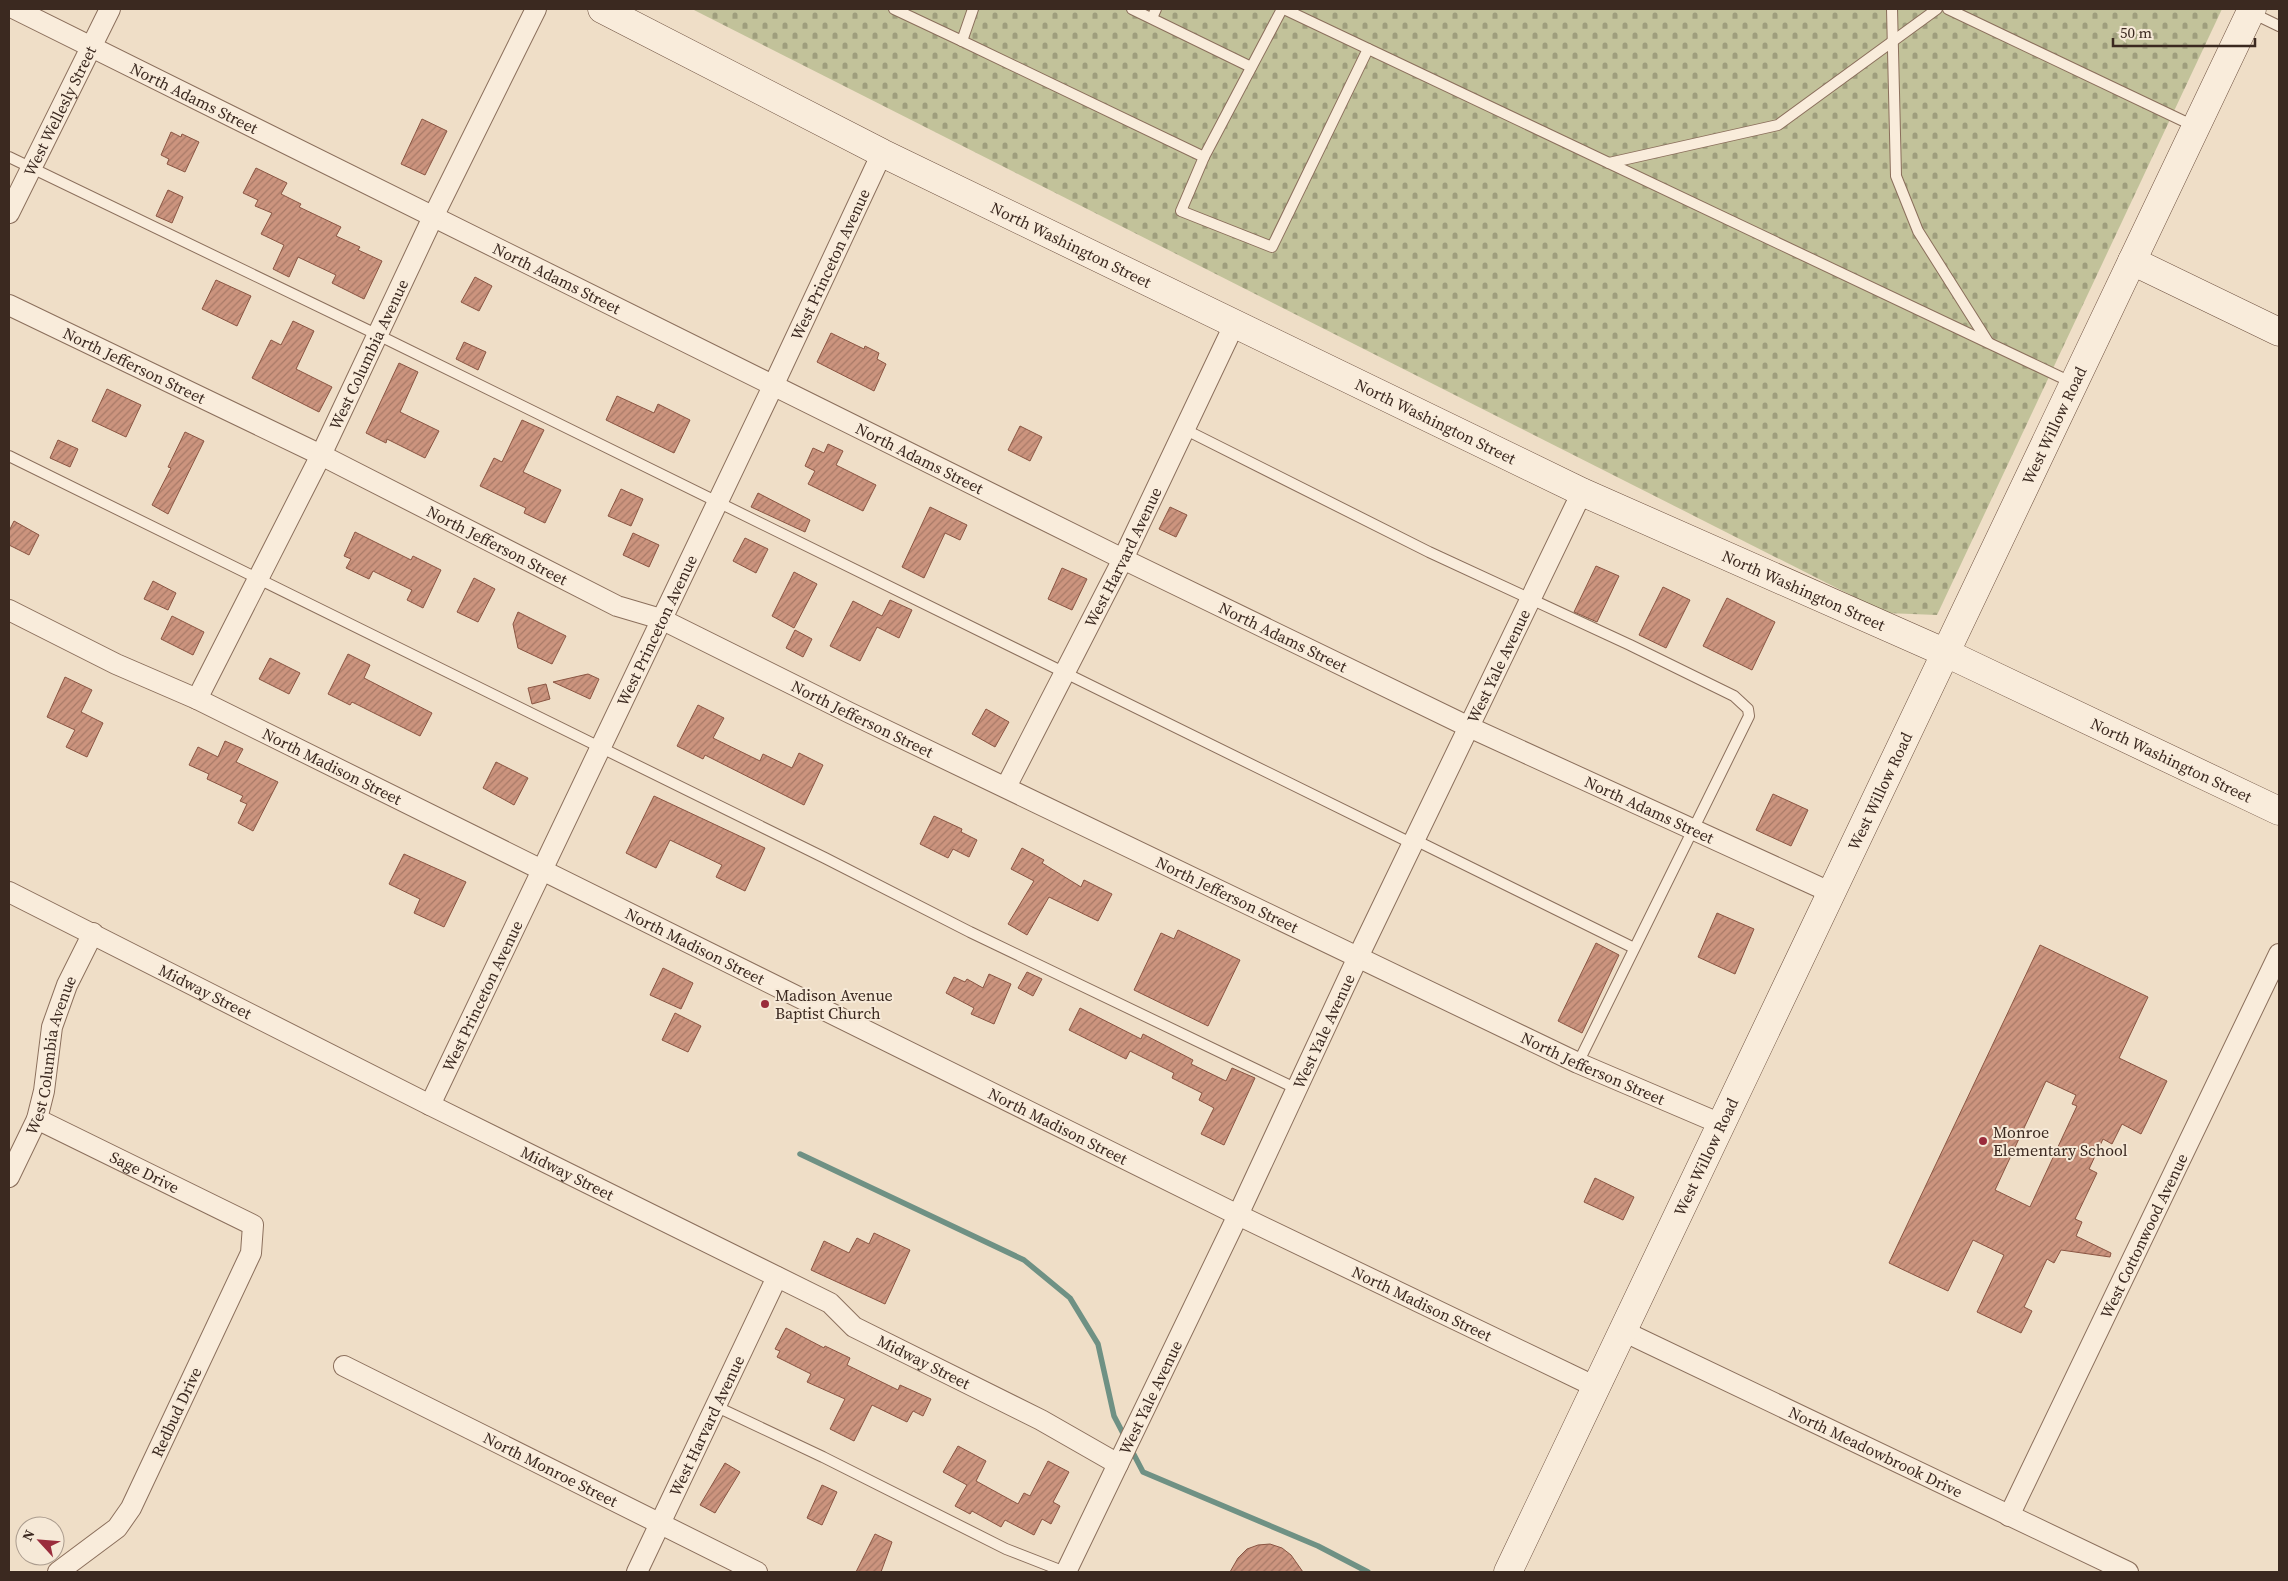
<svg xmlns="http://www.w3.org/2000/svg" width="2288" height="1581" viewBox="0 0 2288 1581" font-family="'Source Serif 4',serif">
  <style>
    .cemetery { fill: url(#cemetery-stones) }
    .lines { fill: none; stroke-linecap: round; stroke-linejoin: round }
    .stream { stroke: #6f9184; stroke-width: 5.5 }
    .building { fill: url(#building-hatch); stroke: #8a5542; fill-rule: evenodd }
    .lane-casing { stroke: #8b6f5c; stroke-width: 12 }
    .street-casing { stroke: #8b6f5c; stroke-width: 22 }
    .secondary-casing { stroke: #6d503f; stroke-width: 29 }
    .lane { stroke: #f9ecdb; stroke-width: 10 }
    .street { stroke: #f9ecdb; stroke-width: 20 }
    .secondary { stroke: #f9ecdb; stroke-width: 28 }
    .poi-dot { fill: #9a2c3c; stroke: #f6e9d7; stroke-width: 2 }
    .labels { text-anchor: middle; dominant-baseline: central; stroke-width: 4; stroke-linejoin: round; paint-order: stroke }
    .street-label { font-size: 16px; fill: #3b2920; stroke: #f6e9d7 }
    .poi-label { font-size: 16px; fill: #3b2920; stroke: #f6e9d7; text-anchor: start }
  </style>
  <defs>
    <pattern id="cemetery-stones" width="16" height="16" patternUnits="userSpaceOnUse" patternTransform="scale(1.25)"><rect width="16" height="16" fill="#c2c29a"/><path d="M2 7V4a2 2 0 0 1 4 0v3zM10 15v-3a2 2 0 0 1 4 0v3z" fill="#9f9e7d"/></pattern>
    <pattern id="building-hatch" width="6" height="6" patternUnits="userSpaceOnUse" patternTransform="scale(1.25)"><rect width="6" height="6" fill="#cc947e"/><path d="M-1 1l2-2M0 6l6-6M5 7l2-2" fill="none" stroke="#a77967"/></pattern>
  </defs>
  <rect width="100%" height="100%" fill="#efdec7"/>
  <polygon class="cemetery" points="692,9 2222,9 1937,615 1886,613"/>
  <g class="lines">
    <g class="stream">
      <polyline points="800,1154 1024,1260 1070,1298 1098,1344 1114,1416 1126,1439"/>
      <polyline points="1131,1449 1143,1472 1318,1546 1368,1572"/>
    </g>
  </g>
  <g class="building">
    <polygon points="422,119 447,131 425,175 401,164"/>
    <polygon points="171,132 181,137 182,134 199,142 185,172 167,164 169,159 161,155"/>
    <polygon points="256,168 287,183 281,194 301,204 299,207 341,227 336,236 360,247 358,250 382,261 364,299 332,283 336,275 298,257 289,277 273,269 284,245 261,234 272,213 255,206 258,200 243,193"/>
    <polygon points="168,190 183,197 172,223 156,216"/>
    <polygon points="475,277 492,286 479,311 461,302"/>
    <polygon points="216,280 251,296 237,326 202,309"/>
    <polygon points="293,321 314,331 296,369 332,387 319,412 252,378 271,340 281,345"/>
    <polygon points="831,333 864,349 865,346 879,353 877,359 886,364 874,391 817,362"/>
    <polygon points="464,342 486,352 478,370 456,359"/>
    <polygon points="399,363 418,372 400,412 439,431 425,458 387,439 386,443 366,433"/>
    <polygon points="107,389 141,405 126,437 92,421"/>
    <polygon points="617,396 654,413 658,404 690,420 674,453 606,420"/>
    <polygon points="522,420 544,430 523,472 561,490 545,523 524,513 526,508 480,486 494,458 502,462"/>
    <polygon points="1020,426 1042,437 1030,461 1008,450"/>
    <polygon points="185,432 204,441 168,514 152,505 171,468 168,467"/>
    <polygon points="58,440 78,449 70,467 50,458"/>
    <polygon points="828,444 843,451 836,465 876,485 863,511 808,484 815,471 805,466 813,448 824,453"/>
    <polygon points="621,489 643,499 631,526 608,516"/>
    <polygon points="758,493 810,520 805,532 751,507"/>
    <polygon points="930,507 967,525 960,540 945,533 924,578 902,567"/>
    <polygon points="1170,507 1187,515 1176,537 1159,529"/>
    <polygon points="14,521 39,535 29,555 9,545 9,531"/>
    <polygon points="355,532 411,560 413,556 441,570 423,608 407,600 412,590 373,571 369,579 346,568 351,559 344,556"/>
    <polygon points="633,533 659,545 649,567 623,555"/>
    <polygon points="745,538 768,549 756,573 733,561"/>
    <polygon points="1596,566 1619,576 1597,622 1574,612"/>
    <polygon points="1062,568 1087,579 1072,610 1048,599"/>
    <polygon points="794,572 817,584 794,628 772,616"/>
    <polygon points="474,578 495,589 478,622 457,612"/>
    <polygon points="153,581 176,593 168,610 144,599"/>
    <polygon points="1663,587 1690,600 1666,648 1639,635"/>
    <polygon points="1727,598 1775,622 1752,670 1703,646"/>
    <polygon points="890,600 912,610 899,638 877,627 860,661 830,646 853,601 882,616"/>
    <polygon points="518,612 566,636 552,664 518,648 513,624"/>
    <polygon points="172,616 204,632 193,655 161,639"/>
    <polygon points="795,630 812,639 803,657 786,648"/>
    <polygon points="348,654 370,665 364,678 432,713 420,736 352,702 350,705 328,694"/>
    <polygon points="270,658 300,673 289,694 259,679"/>
    <polygon points="588,674 599,679 590,699 553,682"/>
    <polygon points="65,677 92,690 81,712 103,723 87,757 66,747 75,730 47,717"/>
    <polygon points="546,684 550,699 532,704 528,688"/>
    <polygon points="698,705 724,718 713,738 760,761 763,754 792,768 799,753 823,765 804,805 705,755 703,759 677,746"/>
    <polygon points="986,709 1009,722 995,747 972,734"/>
    <polygon points="225,741 243,749 236,762 278,782 253,831 238,823 247,804 240,801 243,796 207,779 209,774 189,765 198,747 218,757"/>
    <polygon points="496,762 528,778 514,805 483,788"/>
    <polygon points="1773,794 1808,810 1791,846 1756,830"/>
    <polygon points="654,796 765,848 745,891 716,877 722,865 670,840 656,868 626,853"/>
    <polygon points="934,816 962,829 961,832 977,840 969,857 953,849 948,858 920,844"/>
    <polygon points="1022,848 1044,860 1042,863 1081,887 1084,880 1112,894 1098,921 1049,897 1027,935 1008,924 1034,881 1011,869"/>
    <polygon points="404,854 466,882 444,927 414,913 420,899 389,884"/>
    <polygon points="1717,913 1754,929 1735,974 1698,957"/>
    <polygon points="1178,930 1240,960 1208,1026 1134,990 1161,933 1174,939"/>
    <polygon points="1596,943 1619,955 1582,1033 1558,1021"/>
    <path d="M 2040,945 L 2148,997 L 2119,1058 L 2167,1081 L 2141,1134 L 2122,1124 L 2112,1144 L 2103,1139 L 2089,1169 L 2097,1173 L 2075,1219 L 2082,1222 L 2076,1236 L 2111,1253 L 2110,1257 L 2061,1250 L 2054,1263 L 2047,1259 L 2024,1307 L 2032,1311 L 2021,1333 L 1977,1312 L 2004,1255 L 1973,1240 L 1948,1291 L 1889,1263 ZM 2046,1081 L 2076,1095 L 2072,1104 L 2077,1106 L 2030,1207 L 1995,1190 Z"/>
    <polygon points="663,968 693,983 681,1009 650,995"/>
    <polygon points="1027,972 1042,979 1033,996 1018,988"/>
    <polygon points="989,974 1011,984 994,1024 971,1014 974,1008 946,993 954,977 965,982 967,979 983,988"/>
    <polygon points="1080,1008 1141,1039 1143,1034 1193,1060 1191,1064 1226,1081 1232,1068 1255,1078 1224,1145 1201,1134 1214,1108 1199,1100 1202,1093 1172,1078 1174,1073 1130,1051 1126,1059 1069,1030"/>
    <polygon points="675,1013 701,1026 688,1052 662,1040"/>
    <polygon points="1595,1178 1634,1197 1623,1220 1584,1202"/>
    <polygon points="874,1233 910,1250 885,1304 811,1270 824,1241 849,1253 857,1238 869,1244"/>
    <polygon points="786,1328 824,1348 825,1346 850,1358 847,1365 898,1390 900,1385 931,1399 923,1416 913,1411 907,1422 872,1405 854,1441 830,1429 845,1399 807,1382 811,1374 777,1357 780,1351 775,1349"/>
    <polygon points="958,1446 986,1461 976,1481 1018,1504 1024,1493 1030,1496 1048,1461 1069,1472 1053,1502 1060,1506 1051,1524 1042,1519 1034,1535 1005,1520 1001,1527 972,1511 970,1514 955,1506 967,1485 943,1472"/>
    <polygon points="725,1463 740,1472 715,1513 700,1505"/>
    <polygon points="822,1485 837,1492 822,1525 807,1518"/>
    <polygon points="875,1534 892,1542 881,1572 856,1572"/>
    <polygon points="1270,1544 1282,1548 1291,1555 1303,1572 1230,1572 1238,1558 1247,1549 1258,1545"/>
  </g>
  <g class="lines">
    <g class="lane-casing">
      <g id="lane">
        <polyline points="894,9 962,41 973,9"/>
        <polyline points="1132,9 1251,67"/>
        <polyline points="1284,9 2073,383"/>
        <polyline points="1892,9 1896,176 1918,231 1988,342"/>
        <polyline points="1948,9 2196,127"/>
        <polyline points="2250,12 2279,26"/>
        <polyline points="1152,18 1156,9"/>
        <polyline points="962,41 1204,157 1181,211 1272,247 1368,49"/>
        <polyline points="9,157 378,335 1413,844"/>
        <polyline points="1204,157 1282,9"/>
        <polyline points="1609,163 1778,125 1937,9"/>
        <polyline points="1184,429 1429,552 1630,645 1734,696 1748,709 1749,716 1578,1063"/>
        <polyline points="9,456 825,858 970,932 1297,1089"/>
        <polyline points="1415,840 1634,948"/>
        <polyline points="715,1406 823,1457 1006,1549 1065,1572"/>
      </g>
    </g>
    <g class="street-casing">
      <g id="street">
        <path id="s1" d="M 15,9 L 1123,559 L 1469,727 L 1832,893"/>
        <path id="s2" d="M 9,213 L 110,9"/>
        <path id="s3" d="M 9,305 L 321,455 L 617,606 L 661,619 L 850,713 L 1578,1063 L 1721,1124"/>
        <path id="s4" d="M 9,610 L 116,664 L 197,699 L 1238,1215 L 1596,1387"/>
        <path id="s5" d="M 197,699 L 321,455 L 433,217 L 536,9"/>
        <path id="s6" d="M 1006,787 L 1123,559 L 1234,325"/>
        <path id="s7" d="M 9,892 L 430,1105 L 830,1303 L 854,1327 L 1041,1420 L 1118,1464"/>
        <path id="s8" d="M 430,1105 L 774,384 L 882,153"/>
        <path id="s9" d="M 37,1119 L 253,1225 L 251,1253 L 131,1508 L 117,1528 L 58,1572"/>
        <path id="s10" d="M 9,1177 L 37,1119 L 44,1091 L 52,1027 L 67,985 L 93,933"/>
        <path id="s11" d="M 1623,1331 L 2128,1572"/>
        <path id="s12" d="M 344,1366 L 757,1572"/>
        <path id="s13" d="M 2009,1516 L 2279,954"/>
        <path id="s14" d="M 637,1572 L 777,1277"/>
        <path id="s15" d="M 1066,1572 L 1238,1215 L 1358,957 L 1582,492"/>
      </g>
    </g>
    <g class="secondary-casing">
      <g id="secondary">
        <path id="s16" d="M 602,9 L 882,153 L 1582,492 L 1946,653 L 2279,811"/>
        <polyline points="2132,261 2279,332"/>
        <path id="s17" d="M 1508,1572 L 2252,9"/>
      </g>
    </g>
    <use href="#lane" class="lane"/>
    <use href="#street" class="street"/>
    <use href="#secondary" class="secondary"/>
  </g>
  <g class="poi-dot">
    <circle cx="765" cy="1004" r="5"/>
    <circle cx="1983" cy="1141" r="5"/>
  </g>
  <g class="labels">
    <g class="street-label">
      <text stroke="none"><textPath href="#s1" startOffset="200">North Adams Street</textPath></text>
      <text stroke="none"><textPath href="#s2" startOffset="114">West Wellesly Street</textPath></text>
      <text stroke="none"><textPath href="#s16" startOffset="525">North Washington Street</textPath></text>
      <text stroke="none"><textPath href="#s8" startOffset="931">West Princeton Avenue</textPath></text>
      <text stroke="none"><textPath href="#s1" startOffset="605">North Adams Street</textPath></text>
      <text stroke="none"><textPath href="#s5" startOffset="385">West Columbia Avenue</textPath></text>
      <text stroke="none"><textPath href="#s3" startOffset="139">North Jefferson Street</textPath></text>
      <text stroke="none"><textPath href="#s16" startOffset="930">North Washington Street</textPath></text>
      <text stroke="none"><textPath href="#s17" startOffset="1270">West Willow Road</textPath></text>
      <text stroke="none"><textPath href="#s1" startOffset="1010">North Adams Street</textPath></text>
      <text stroke="none"><textPath href="#s3" startOffset="544">North Jefferson Street</textPath></text>
      <text stroke="none"><textPath href="#s6" startOffset="258">West Harvard Avenue</textPath></text>
      <text stroke="none"><textPath href="#s16" startOffset="1335">North Washington Street</textPath></text>
      <text stroke="none"><textPath href="#s8" startOffset="526">West Princeton Avenue</textPath></text>
      <text stroke="none"><textPath href="#s1" startOffset="1415">North Adams Street</textPath></text>
      <text stroke="none"><textPath href="#s15" startOffset="1004">West Yale Avenue</textPath></text>
      <text stroke="none"><textPath href="#s3" startOffset="949">North Jefferson Street</textPath></text>
      <text stroke="none"><textPath href="#s16" startOffset="1740">North Washington Street</textPath></text>
      <text stroke="none"><textPath href="#s4" startOffset="359">North Madison Street</textPath></text>
      <text stroke="none"><textPath href="#s17" startOffset="865">West Willow Road</textPath></text>
      <text stroke="none"><textPath href="#s1" startOffset="1820">North Adams Street</textPath></text>
      <text stroke="none"><textPath href="#s3" startOffset="1354">North Jefferson Street</textPath></text>
      <text stroke="none"><textPath href="#s4" startOffset="764">North Madison Street</textPath></text>
      <text stroke="none"><textPath href="#s7" startOffset="220">Midway Street</textPath></text>
      <text stroke="none"><textPath href="#s8" startOffset="121">West Princeton Avenue</textPath></text>
      <text stroke="none"><textPath href="#s15" startOffset="599">West Yale Avenue</textPath></text>
      <text stroke="none"><textPath href="#s10" startOffset="130">West Columbia Avenue</textPath></text>
      <text stroke="none"><textPath href="#s3" startOffset="1759">North Jefferson Street</textPath></text>
      <text stroke="none"><textPath href="#s4" startOffset="1169">North Madison Street</textPath></text>
      <text stroke="none"><textPath href="#s17" startOffset="460">West Willow Road</textPath></text>
      <text stroke="none"><textPath href="#s9" startOffset="120">Sage Drive</textPath></text>
      <text stroke="none"><textPath href="#s7" startOffset="625">Midway Street</textPath></text>
      <text stroke="none"><textPath href="#s13" startOffset="311">West Cottonwood Avenue</textPath></text>
      <text stroke="none"><textPath href="#s4" startOffset="1574">North Madison Street</textPath></text>
      <text stroke="none"><textPath href="#s7" startOffset="1030">Midway Street</textPath></text>
      <text stroke="none"><textPath href="#s15" startOffset="194">West Yale Avenue</textPath></text>
      <text transform="translate(176 1412) rotate(-65)">Redbud Drive</text>
      <text stroke="none"><textPath href="#s14" startOffset="162">West Harvard Avenue</textPath></text>
      <text stroke="none"><textPath href="#s11" startOffset="280">North Meadowbrook Drive</textPath></text>
      <text stroke="none"><textPath href="#s12" startOffset="231">North Monroe Street</textPath></text>
    </g>
    <g class="poi-label">
      <text x="775" y="995">Madison Avenue<tspan x="775" dy="18">Baptist Church</tspan></text>
      <text x="1993" y="1132">Monroe<tspan x="1993" dy="18">Elementary School</tspan></text>
    </g>
  </g>
  <rect width="2288" height="1581" fill="none" stroke="#3b2920" stroke-width="20"/>
  <g transform="translate(40 1541) rotate(296)"><circle r="24" fill="#f6e9d7" stroke="#ab9c8e"/>
  <path d="M0-4L9 19L0 12L-9 19Z" fill="#9a2c3c"/>
  <text y="-8" font-size="14" font-weight="bold" text-anchor="middle" fill="#3b2920">N</text>
  </g>
  <path d="M2113 38v8h142v-8" fill="none" stroke="#3b2920" stroke-width="2.5"/>
  <text x="2120" y="38" font-size="15" fill="#3b2920" stroke="#f6e9d7" stroke-width="4" paint-order="stroke">50 m</text>
</svg>
